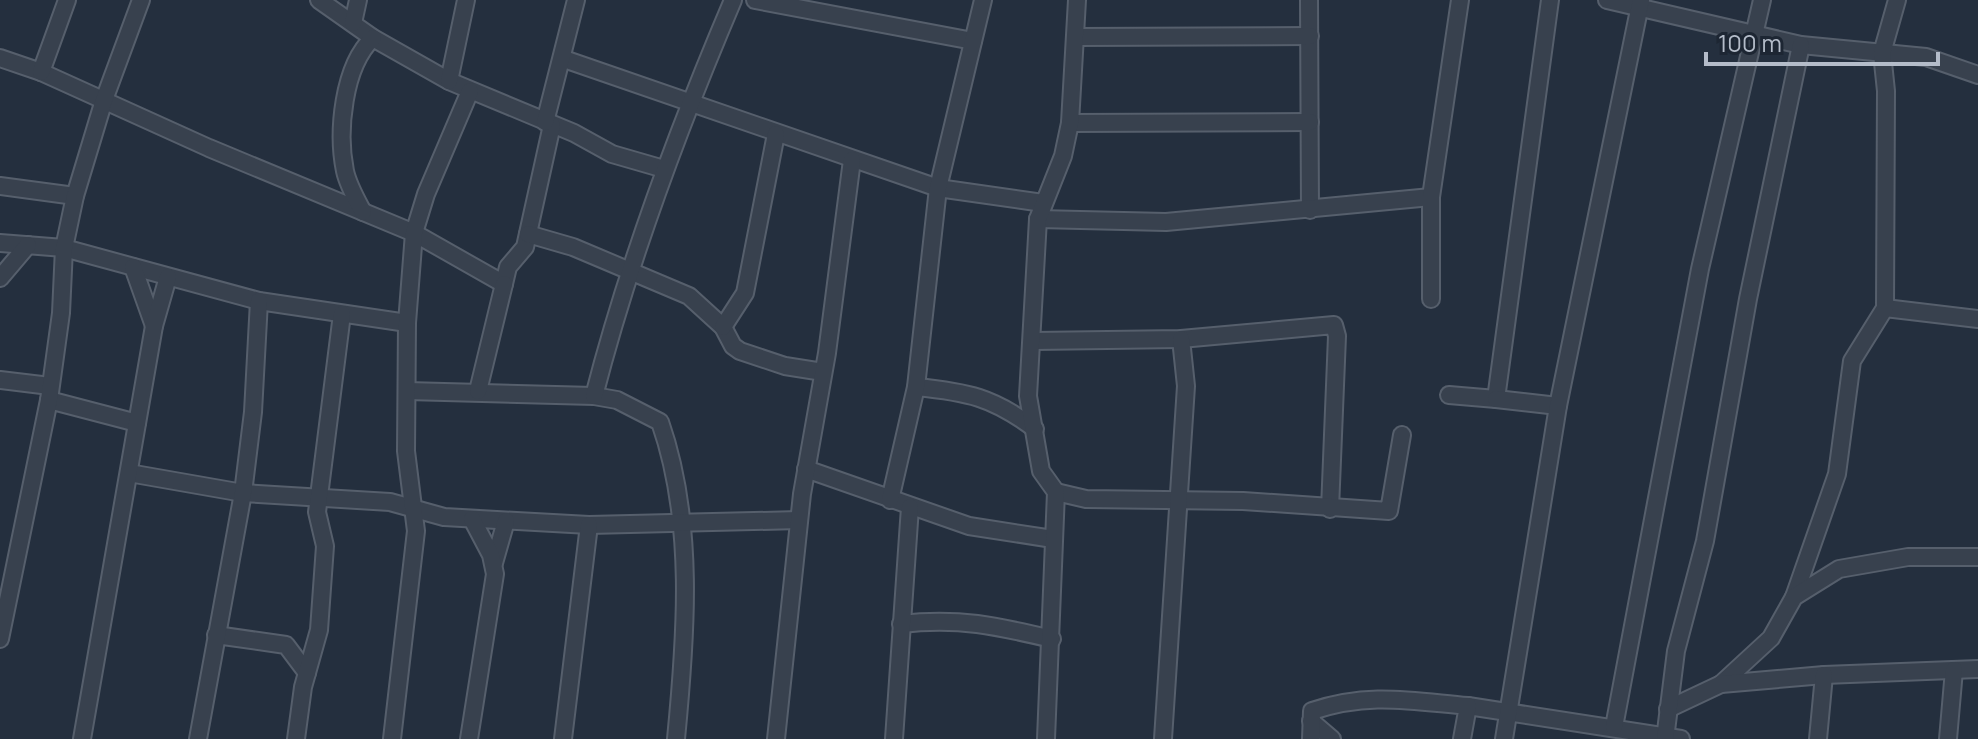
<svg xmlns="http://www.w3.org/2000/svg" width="1978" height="739" viewBox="0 0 1978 739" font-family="Manrope,sans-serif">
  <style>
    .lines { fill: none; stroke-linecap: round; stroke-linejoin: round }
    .minor-casing { stroke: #565f6c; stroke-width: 20 }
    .minor { stroke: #38414e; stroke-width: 16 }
  </style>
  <rect width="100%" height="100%" fill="#242f3e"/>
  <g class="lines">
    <g class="minor-casing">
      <g id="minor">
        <polyline points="319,0 373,38 449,81 574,133 612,154 664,169"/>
        <polyline points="755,0 973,41"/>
        <polyline points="1309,0 1310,210"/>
        <polyline points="1607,0 1801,45 1926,57 1978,75"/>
        <polyline points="353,23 358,0"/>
        <polyline points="1077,37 1310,36"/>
        <polyline points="0,58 41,72 209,148 414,233 504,284 508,267 525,247 552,125"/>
        <polyline points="564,59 938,188 1043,203"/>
        <polyline points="41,72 67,0"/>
        <polyline points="449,81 466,0"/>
        <polyline points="545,122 576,0"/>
        <polyline points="1070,123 1310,122"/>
        <polyline points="0,186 75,196"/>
        <path d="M 363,212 C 356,199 348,185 345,171 C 337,132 343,66 373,38"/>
        <polyline points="1038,219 1166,222 1431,197"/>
        <polyline points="528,234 573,247 689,296 723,327 733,346 740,351 785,366 823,372"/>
        <polyline points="0,243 64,248 259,301 407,323"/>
        <polyline points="133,267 154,326"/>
        <polyline points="0,278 28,245"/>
        <polyline points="1431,299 1431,197 1460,0"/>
        <polyline points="1885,308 1978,319"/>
        <polyline points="723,327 745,293 776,134"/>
        <polyline points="1034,341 1181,339 1334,325 1337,336 1330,509"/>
        <polyline points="0,380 50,386"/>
        <path d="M 916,387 C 967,392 993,397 1035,429"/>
        <path d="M 407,391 L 594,396 L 617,400 L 660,422 C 695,522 686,636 676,739"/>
        <polyline points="478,391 504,284"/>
        <polyline points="1449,395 1496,399 1550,0"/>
        <path d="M 594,396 C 629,260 678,129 733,0"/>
        <polyline points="1496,399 1558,406"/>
        <polyline points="49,400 137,423"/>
        <polyline points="806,469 969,526 1053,539"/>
        <polyline points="129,473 243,493 390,502 444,517 589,525 799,520"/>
        <polyline points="1056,492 1086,499 1243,501 1389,511 1402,435"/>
        <polyline points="890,500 916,387 938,188 983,0"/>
        <polyline points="494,563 506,521"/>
        <polyline points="1794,597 1837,474 1852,361 1885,308 1886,91 1882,53 1897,0"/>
        <path d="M 901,624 C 958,617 997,626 1052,639"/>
        <polyline points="216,635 286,645 307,673"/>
        <polyline points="0,639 49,400 61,313 64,248 75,196 104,100 141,0"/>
        <polyline points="1721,684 1771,638 1794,597 1839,569 1908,557 1978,557"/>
        <polyline points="1468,706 1681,739"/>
        <polyline points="1668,709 1721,684 1824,675 1978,669"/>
        <polyline points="1311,721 1332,739"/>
        <polyline points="1614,727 1700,269 1762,0"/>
        <polyline points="82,739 154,326 168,277"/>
        <polyline points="198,739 243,493 253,412 259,301"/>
        <polyline points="296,739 303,687 319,630 325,546 317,512 342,314"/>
        <polyline points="392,739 416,531 406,451 407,323 414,233 426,194 470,91"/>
        <polyline points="469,739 495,574 491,555 472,519"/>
        <polyline points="563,739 589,525"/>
        <polyline points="776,739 802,494 827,353 852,160"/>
        <polyline points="894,739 910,507"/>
        <polyline points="1046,739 1056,492 1041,471 1028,396 1038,219 1063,156 1070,123 1077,0"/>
        <polyline points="1163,739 1186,386 1181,339"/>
        <path d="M 1311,739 L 1312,711 C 1369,692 1410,701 1468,706 L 1462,739"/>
        <polyline points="1504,739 1558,406 1641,0"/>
        <polyline points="1665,739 1676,651 1705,541 1748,299 1801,45"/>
        <polyline points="1818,739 1824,675"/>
        <polyline points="1948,739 1954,670"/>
      </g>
    </g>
    <use href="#minor" class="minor"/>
  </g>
  <path d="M1706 52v12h232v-12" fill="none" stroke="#b4bcc9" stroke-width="4"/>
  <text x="1718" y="52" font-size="24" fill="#b4bcc9" stroke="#1d2633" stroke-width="6" paint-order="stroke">100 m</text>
</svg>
